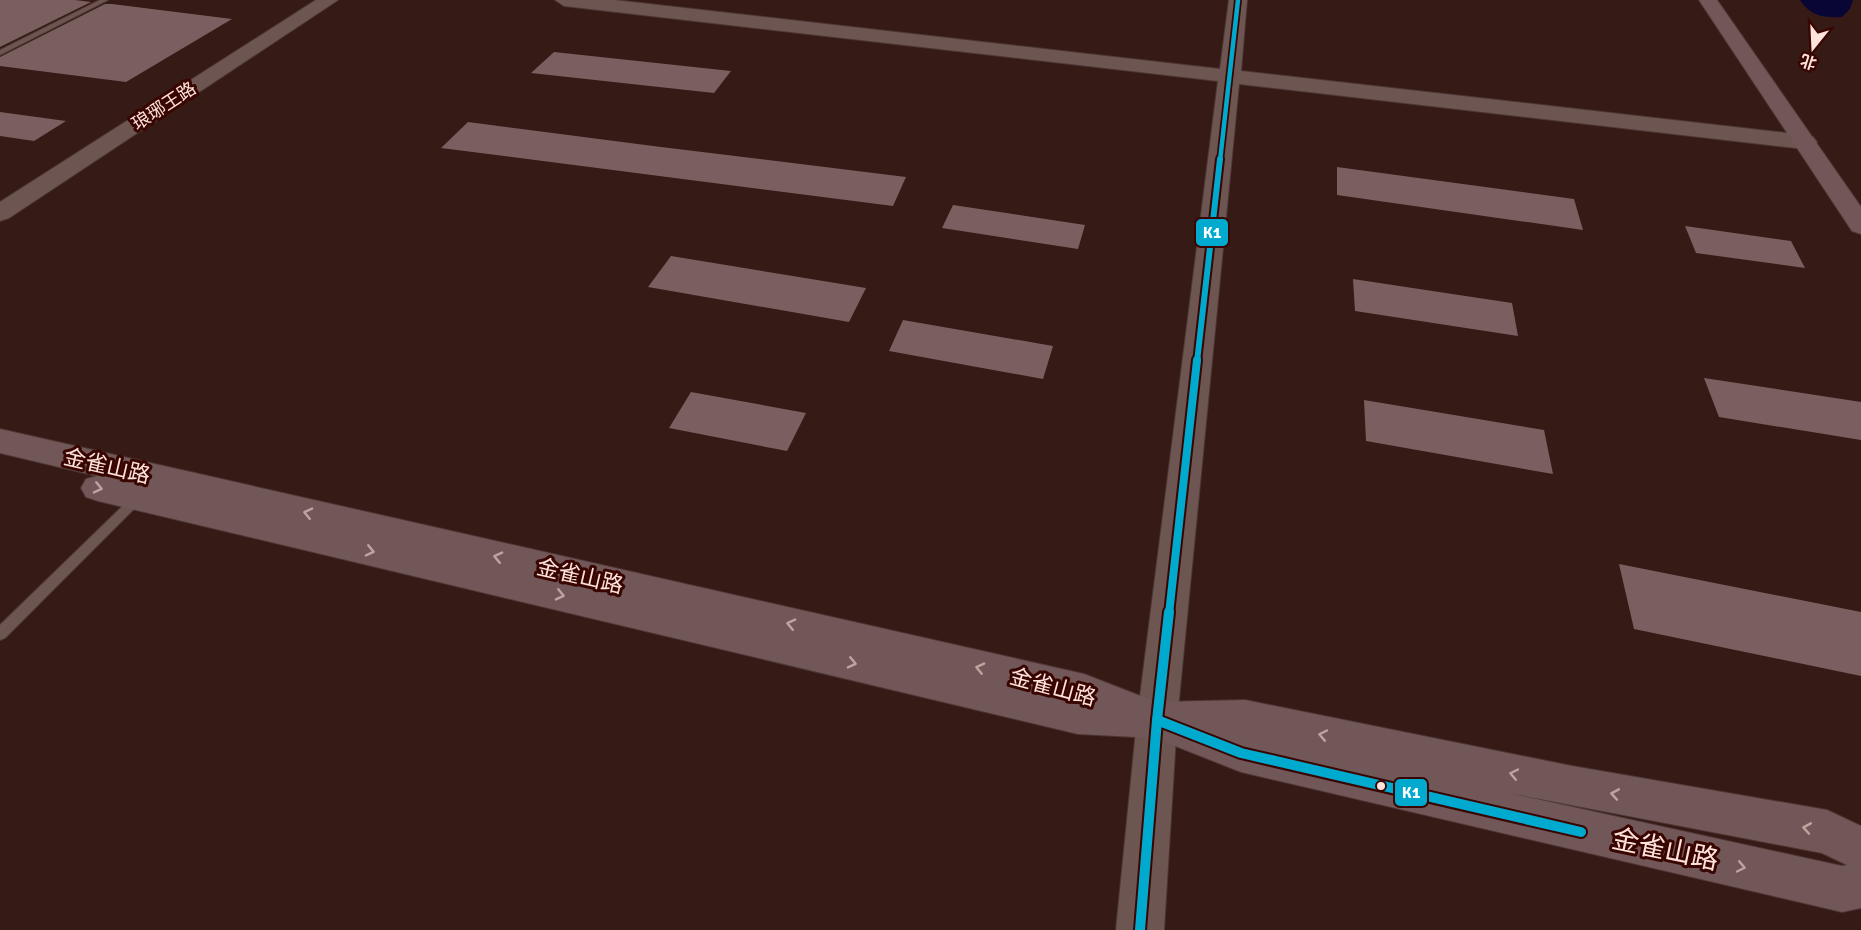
<svg xmlns="http://www.w3.org/2000/svg" width="1861" height="930" viewBox="0 0 1861 930" font-family="Signika,'Noto Sans SC',sans-serif">
  <style>
    .water { fill: #090636 }
    .building { fill: #795f5f }
    .lines { fill: none; stroke-linecap: round; stroke-linejoin: round }
    .lane-casing { stroke: #4d3735; stroke-width: 2 }
    .secondary-casing { stroke: #4d3735; stroke-width: 2 }
    .primary-casing { stroke: #4d3735; stroke-width: 2 }
    .lane { fill: #6d5652; fill-rule: evenodd }
    .secondary { fill: #6d5652; fill-rule: evenodd }
    .primary { fill: #715757; fill-rule: evenodd }
    .bus-1-far3-casing { stroke: #390501; stroke-width: 8 }
    .bus-1-far2-casing { stroke: #390501; stroke-width: 10 }
    .bus-1-far1-casing { stroke: #390501; stroke-width: 12 }
    .bus-1-casing { stroke: #390501; stroke-width: 14 }
    .bus-1-far3 { stroke: #00a9ce; stroke-width: 4.5 }
    .bus-1-far2 { stroke: #00a9ce; stroke-width: 6 }
    .bus-1-far1 { stroke: #00a9ce; stroke-width: 8 }
    .bus-1 { stroke: #00a9ce; stroke-width: 10 }
    .oneway { stroke: #bfa3a0 }
    .bus-dot { fill: #ffe2dc; stroke: #390501; stroke-width: 2 }
    .labels { text-anchor: middle; dominant-baseline: central; stroke-width: 6; stroke-linejoin: round; paint-order: stroke }
    .far-street-label { font-size: 18px; fill: #ffe2dc; stroke: #390501 }
    .street-label { font-size: 22px; fill: #ffe2dc; stroke: #390501 }
    .near-street-label { font-size: 27px; fill: #ffe2dc; stroke: #390501 }
    .line-badge { stroke: #390501; stroke-width: 2 }
    .badge-label { font-size: 16px; text-anchor: middle; font-weight: bold; fill: #fff }
  </style>
  <rect width="100%" height="100%" fill="#361a16"/>
  <path class="water" d="M 1800,0 L 1853,0 L 1850,9 L 1842,17 C 1824,18 1810,16 1800,0 Z"/>
  <g class="building">
    <polygon points="0,0 75,0 91,2 0,47"/>
    <polygon points="105,4 112,4 232,19 126,82 0,66 0,57"/>
    <polygon points="554,52 731,71 714,93 531,73"/>
    <polygon points="0,112 66,121 34,141 0,136"/>
    <polygon points="468,122 661,147 906,177 893,206 441,148"/>
    <polygon points="1337,167 1574,199 1583,230 1337,195"/>
    <polygon points="953,205 1085,225 1078,249 942,228"/>
    <polygon points="1685,226 1791,241 1805,268 1696,253"/>
    <polygon points="671,256 866,288 849,322 648,287"/>
    <polygon points="1353,279 1512,303 1518,336 1355,311"/>
    <polygon points="903,320 1053,346 1043,379 889,351"/>
    <polygon points="1704,378 1861,402 1861,440 1719,417"/>
    <polygon points="691,392 806,413 787,451 669,428"/>
    <polygon points="1364,400 1544,430 1553,474 1366,441"/>
    <polygon points="1619,564 1861,612 1861,676 1634,629"/>
  </g>
  <g class="lines">
    <g class="lane-casing">
      <g id="lane">
        <polygon points="100,0 108,0 0,55 0,50"/>
        <polygon points="138,493 142,495 144,498 142,501 5,638 0,640 0,625 134,495"/>
      </g>
    </g>
    <g class="secondary-casing">
      <g id="secondary">
        <polygon points="316,0 338,0 9,218 0,221 0,202"/>
        <polygon points="555,0 614,0 1220,69 1229,0 1247,0 1241,71 1805,135 1813,137 1817,142 1813,147 1805,149 1239,84 1177,720 1164,930 1116,930 1137,720 1218,81 564,6"/>
      </g>
    </g>
    <g class="primary-casing">
      <g id="primary">
        <polygon points="1699,0 1717,0 1861,207 1861,234 1852,231"/>
        <path d="M 0,429 L 1084,674 L 1156,702 L 1245,700 L 1572,766 L 1827,810 L 1861,826 L 1861,908 L 1842,912 L 1241,772 L 1155,738 L 1078,734 L 98,501 L 86,497 L 81,488 L 86,479 L 97,476 L 0,453 ZM 1509,793 L 1822,853 L 1847,865 L 1842,866 Z"/>
      </g>
    </g>
    <use href="#lane" class="lane"/>
    <use href="#secondary" class="secondary"/>
    <use href="#primary" class="primary"/>
    <g class="bus-1-far3-casing">
      <polyline id="bus-1-far3" points="1220,161 1238,0"/>
    </g>
    <g class="bus-1-far2-casing">
      <polyline id="bus-1-far2" points="1197,362 1220,159"/>
    </g>
    <g class="bus-1-far1-casing">
      <polyline id="bus-1-far1" points="1169,614 1197,360"/>
    </g>
    <g class="bus-1-casing">
      <g id="bus-1">
        <polyline points="1157,720 1241,753 1581,832"/>
        <polyline points="1140,930 1157,720 1169,612"/>
      </g>
    </g>
    <use href="#bus-1-far3" class="bus-1-far3"/>
    <use href="#bus-1-far2" class="bus-1-far2"/>
    <use href="#bus-1-far1" class="bus-1-far1"/>
    <use href="#bus-1" class="bus-1"/>
  </g>
  <defs><path id="oneway-chevron" d="M-2-3.5L2.5 0L-2 3.5" fill="none" stroke-width="1.6" stroke-linecap="round" stroke-linejoin="round" transform="scale(1.5)"/></defs>
  <g class="oneway">
    <use href="#oneway-chevron" transform="translate(98 488) rotate(13)"/>
    <use href="#oneway-chevron" transform="translate(308 513) rotate(-167)"/>
    <use href="#oneway-chevron" transform="translate(370 551) rotate(13)"/>
    <use href="#oneway-chevron" transform="translate(498 557) rotate(-167)"/>
    <use href="#oneway-chevron" transform="translate(560 595) rotate(13)"/>
    <use href="#oneway-chevron" transform="translate(791 624) rotate(-167)"/>
    <use href="#oneway-chevron" transform="translate(852 663) rotate(13)"/>
    <use href="#oneway-chevron" transform="translate(980 668) rotate(-167)"/>
    <use href="#oneway-chevron" transform="translate(1323 735) rotate(-168)"/>
    <use href="#oneway-chevron" transform="translate(1514 774) rotate(-168)"/>
    <use href="#oneway-chevron" transform="translate(1615 794) rotate(-170)"/>
    <use href="#oneway-chevron" transform="translate(1807 828) rotate(-170)"/>
    <use href="#oneway-chevron" transform="translate(1741 867) rotate(12)"/>
  </g>
  <circle class="bus-dot" cx="1381" cy="786" r="5"/>
  <g class="labels">
    <g class="far-street-label">
      <text transform="translate(164 106) rotate(-33)">琅琊王路</text>
    </g>
    <g class="street-label">
      <text transform="translate(107 466) rotate(13)">金雀山路</text>
      <text transform="translate(580 576) rotate(13)">金雀山路</text>
      <text transform="translate(1053 687) rotate(15)">金雀山路</text>
    </g>
    <g class="near-street-label">
      <text transform="translate(1665 850) rotate(12)">金雀山路</text>
    </g>
  </g>
  <g class="line-badge">
    <rect x="1195" y="218" width="34" height="29" rx="6" fill="#00a9ce"/>
    <rect x="1394" y="778" width="34" height="29" rx="6" fill="#00a9ce"/>
  </g>
  <g class="badge-label">
    <text x="1212" y="238">K1</text>
    <text x="1411" y="798">K1</text>
  </g>
  <g transform="translate(1813 48) rotate(198)" stroke="#390501" stroke-width="4.5" paint-order="stroke">
  <path d="M0-4.5L10 22L0 15L-10 22Z" fill="#ffe2dc"/>
  <text y="-9" font-size="16" font-weight="bold" text-anchor="middle" fill="#ffe2dc">北</text>
  </g>
</svg>
